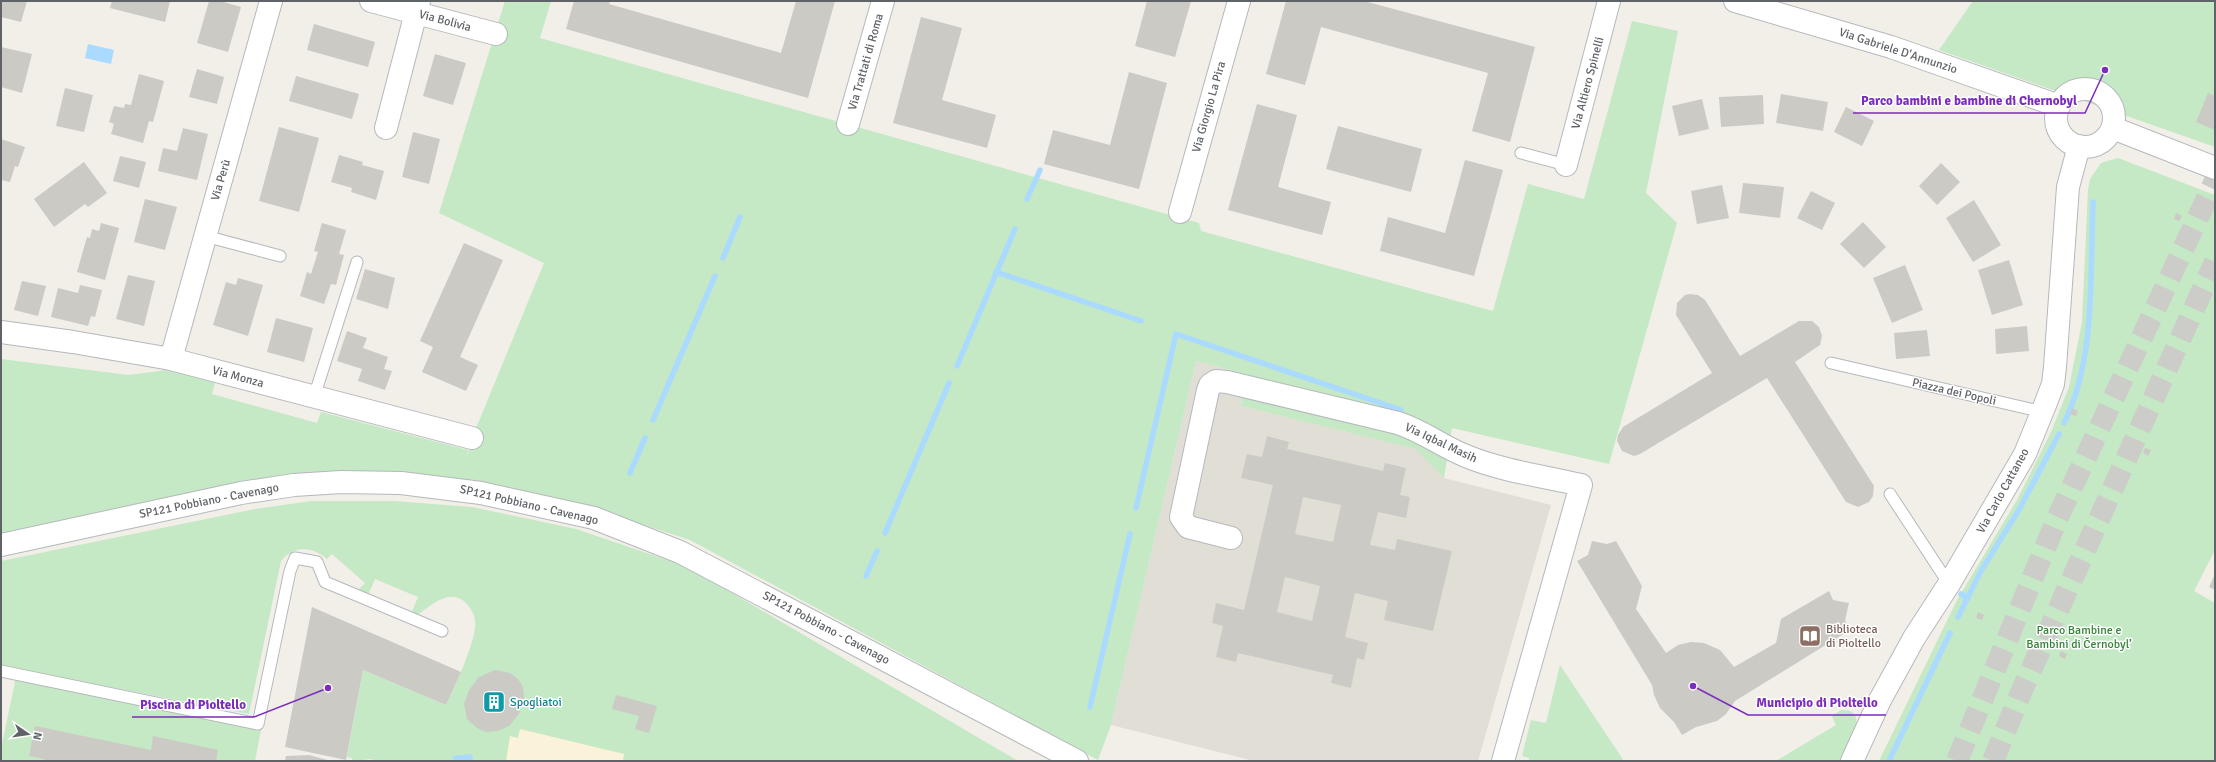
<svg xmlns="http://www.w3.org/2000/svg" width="2216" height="762" viewBox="0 0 2216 762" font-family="Signika,sans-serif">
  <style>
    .education { fill: #e1ded6 }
    .green { fill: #c5e8c5 }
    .sand { fill: #fbf3d9 }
    .water { fill: #aadaff }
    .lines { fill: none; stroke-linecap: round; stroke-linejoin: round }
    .stream { stroke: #aadaff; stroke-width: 5.5 }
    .building { fill: #cccac5; fill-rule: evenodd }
    .trunk-tunnel { stroke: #ccccc8; stroke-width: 22; stroke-dasharray: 22 11; stroke-linecap: butt }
    .service-casing { stroke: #b5b8bc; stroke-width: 13 }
    .minor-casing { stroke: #b5b8bc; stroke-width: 24 }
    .tertiary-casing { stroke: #b5b8bc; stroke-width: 24 }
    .service { stroke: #fff; stroke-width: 11 }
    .minor { stroke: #fff; stroke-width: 22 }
    .tertiary { stroke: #fff; stroke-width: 22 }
    .labels { text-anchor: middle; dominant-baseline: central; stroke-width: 3; stroke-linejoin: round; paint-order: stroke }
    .street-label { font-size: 12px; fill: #5f6368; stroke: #fff }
    .education-label { font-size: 12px; fill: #785e54; stroke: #fff; text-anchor: start }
    .park-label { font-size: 12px; fill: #348238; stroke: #fff }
    .culture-label { font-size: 12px; fill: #0d838f; stroke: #fff; text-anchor: start }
    .leader { fill: none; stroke: #7b2cbf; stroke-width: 1.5 }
    .callout-dot { fill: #7b2cbf; stroke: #fff; stroke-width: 1.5 }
    .callout-label { font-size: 13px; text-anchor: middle; font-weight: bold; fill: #7b2cbf; stroke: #fff; stroke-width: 3; stroke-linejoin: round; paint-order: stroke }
  </style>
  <rect width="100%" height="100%" fill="#f1efe8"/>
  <polygon class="education" points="1196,361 1245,374 1241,406 1417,449 1444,478 1551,505 1478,761 1254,761 1111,725"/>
  <g class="green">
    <polygon points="505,1 551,1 540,38 1199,223 1201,231 1493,311 1528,184 1584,199 1632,21 1678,31 1646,193 1677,223 1609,464 1452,428 1444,478 1416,449 1241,406 1245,374 1196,361 1111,725 1098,760 690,540 604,512 461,479 350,473 1,538 1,359 129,375 174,369 215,383 212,394 317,423 321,412 468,450 467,457 472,438 544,263 439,213"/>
    <polygon points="1973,1 2215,1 2215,147 1939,50"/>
    <polygon points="2118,158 2215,195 2215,550 2194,591 2215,603 2215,761 1879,761 1957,600 2017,500 2051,432 2069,387 2082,322 2088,190 2090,179 2101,163"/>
    <path d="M 311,501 L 394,501 L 472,507 L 576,529 L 676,563 L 727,590 L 1018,761 L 373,761 L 372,759 L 352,761 L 352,758 L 347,757 L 363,670 L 446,705 C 454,688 478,638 475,621 C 475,614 470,607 465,602 C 448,588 431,606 416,616 L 411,614 L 418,597 L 375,579 L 368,595 L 359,589 L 365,583 L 332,554 L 327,559 C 311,546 295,545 281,561 L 249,714 L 1,666 L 1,561 L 255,509 Z"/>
    <polygon points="1560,665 1624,761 1529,761 1529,758 1522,756 1531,720 1546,723"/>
    <polygon points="16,677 261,730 255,761 1,761 1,749"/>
    <path d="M 1841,710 C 1873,708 1846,749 1840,761 L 1776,761 L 1836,725 L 1832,716 Z"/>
  </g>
  <polygon class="sand" points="520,729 624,754 623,761 506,761 510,736 518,738"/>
  <g class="water">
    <polygon points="88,44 114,50 111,64 85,58"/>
    <polygon points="472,754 473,761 453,761 453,756"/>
  </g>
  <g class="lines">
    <g class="stream">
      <polyline points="1027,199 1040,170"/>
      <polyline points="723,258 740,217"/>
      <polyline points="996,272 1141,321"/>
      <polyline points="957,366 1015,229"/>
      <polyline points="653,420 715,276"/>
      <path d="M 2064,423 C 2096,360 2090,272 2093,202"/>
      <polyline points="630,473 645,438"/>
      <polyline points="1136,508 1176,334 1401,410"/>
      <polyline points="885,533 949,383"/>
      <polyline points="866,576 877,551"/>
      <polyline points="1961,594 1968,598"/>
      <polyline points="1958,617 1981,571 2020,508 2059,434"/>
      <polyline points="1090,707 1130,534"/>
      <polyline points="1889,761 1950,633"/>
    </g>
  </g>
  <g class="building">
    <polygon points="1,1 27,1 21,22 1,17"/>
    <polygon points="112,1 170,1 165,22 110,8"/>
    <polygon points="209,1 220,1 241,7 228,52 197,43"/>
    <polygon points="574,1 610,1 609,4 781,53 796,1 835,1 808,98 566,29"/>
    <polygon points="1147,1 1191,1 1175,57 1135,46"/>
    <polygon points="1286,1 1364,1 1535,47 1510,142 1472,131 1488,73 1321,27 1305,85 1266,74"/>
    <polygon points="921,17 962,28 942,100 996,115 987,148 893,123"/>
    <polygon points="314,24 375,42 368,67 307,50"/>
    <polygon points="1,47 32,54 22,93 1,87"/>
    <polygon points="435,54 466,63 453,105 423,96"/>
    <polygon points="197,69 224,77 217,104 189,97"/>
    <polygon points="1129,72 1167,83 1139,189 1044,164 1053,130 1110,145"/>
    <polygon points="139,74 164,81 153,122 149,121 143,143 111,134 114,124 109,122 114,106 124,108 125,104 131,105"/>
    <polygon points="296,76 359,94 352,119 289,101"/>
    <polygon points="65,88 93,95 84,132 56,126"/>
    <polygon points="2208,93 2215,96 2215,130 2196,122"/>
    <polygon points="1781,94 1828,102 1823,131 1776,123"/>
    <polygon points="1763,95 1764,124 1721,127 1719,97"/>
    <polygon points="1702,99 1709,129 1679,136 1672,106"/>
    <polygon points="1257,104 1297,115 1278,187 1331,202 1322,235 1228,210"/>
    <polygon points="1846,107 1874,121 1862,146 1834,132"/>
    <polygon points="1338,126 1422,149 1411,192 1326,169"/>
    <polygon points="279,127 319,138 299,212 259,201"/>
    <polygon points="183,128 208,134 197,180 158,171 163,148 177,151"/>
    <polygon points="413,132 440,139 429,184 402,177"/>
    <polygon points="1,139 25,147 18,167 15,166 10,182 1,180"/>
    <polygon points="339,155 363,162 362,165 384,171 376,200 351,192 352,188 331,182"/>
    <polygon points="120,156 146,162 139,188 113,181"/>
    <polygon points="1465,160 1503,170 1474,276 1380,251 1388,217 1445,233"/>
    <polygon points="84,162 107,193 88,207 85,204 54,227 34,199"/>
    <polygon points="1941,163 1960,182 1937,205 1919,186"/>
    <polygon points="1743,183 1784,187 1780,218 1739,213"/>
    <polygon points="1722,185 1729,218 1697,224 1691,191"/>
    <polygon points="1811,191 1835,203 1822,230 1797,218"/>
    <polygon points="145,199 177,207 165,250 134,242"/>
    <polygon points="1974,200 2001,245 1973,262 1946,218"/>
    <polygon points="2176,213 2182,216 2179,221 2174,219"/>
    <polygon points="1863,222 1886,247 1864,268 1840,244"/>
    <polygon points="101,223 119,228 105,280 77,272 87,237 90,238 92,229 99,231"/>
    <polygon points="322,223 346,230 339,254 344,255 336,285 331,284 324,304 300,296 307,272 311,274 318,252 314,251"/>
    <polygon points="464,243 503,260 460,357 478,365 466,391 422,372 433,347 420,341"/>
    <polygon points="2009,260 2023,305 1992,315 1978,270"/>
    <polygon points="1905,265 1923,310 1892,323 1873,278"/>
    <polygon points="365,269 395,278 388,309 356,299"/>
    <polygon points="128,275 155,281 144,326 116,319"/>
    <polygon points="238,278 263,285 248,336 213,325 226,282 236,285"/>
    <polygon points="22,281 46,286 38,316 14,310"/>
    <polygon points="80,285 102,290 95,317 91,316 88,326 51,317 58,288 78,293"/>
    <polygon points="1690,294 1698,295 1705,300 1740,356 1799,321 1812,321 1819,327 1822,336 1820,345 1795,362 1874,486 1873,496 1869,502 1858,507 1846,502 1767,378 1640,454 1634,456 1622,451 1617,441 1618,435 1623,427 1712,373 1676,315 1677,303 1685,295"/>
    <polygon points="276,318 313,328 304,362 267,352"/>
    <polygon points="2027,326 2029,351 1996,354 1995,329"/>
    <polygon points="1927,330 1930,356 1896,359 1894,333"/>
    <polygon points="347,331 367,338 363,348 388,357 384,369 392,371 385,390 358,381 362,369 337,361"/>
    <polygon points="2072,408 2078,411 2076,416 2070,414"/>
    <path d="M 1267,436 L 1289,442 L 1287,449 L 1383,471 L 1385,463 L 1406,468 L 1400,495 L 1410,497 L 1406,518 L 1378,512 L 1370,545 L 1395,550 L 1397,539 L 1452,551 L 1433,631 L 1384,620 L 1388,601 L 1355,593 L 1345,637 L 1368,643 L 1364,660 L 1357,658 L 1351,688 L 1331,683 L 1333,675 L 1238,653 L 1236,662 L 1216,657 L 1223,626 L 1212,623 L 1216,603 L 1244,610 L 1273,485 L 1241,478 L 1247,454 L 1262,457 ZM 1303,497 L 1341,505 L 1333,542 L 1295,534 ZM 1285,577 L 1320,586 L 1312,621 L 1277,612 Z"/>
    <polygon points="2145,448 2151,450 2148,456 2143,453"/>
    <polygon points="1592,541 1607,544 1616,541 1642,586 1636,609 1666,653 1678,645 1691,642 1704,643 1720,650 1734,667 1776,643 1781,619 1829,591 1833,600 1849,603 1845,620 1850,630 1735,701 1726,714 1717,721 1696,727 1682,735 1674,722 1660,708 1654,695 1652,685 1577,561 1588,555"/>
    <polygon points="2215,574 2215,590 2209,587"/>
    <polygon points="312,607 461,672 446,705 363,670 346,760 285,747"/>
    <polygon points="1978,612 1984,615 1982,620 1976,618"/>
    <polygon points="2061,651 2067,654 2065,659 2059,656"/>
    <polygon points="495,670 510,673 518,679 523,687 524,699 519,714 509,726 498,731 486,732 477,728 467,719 464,704 469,690 479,677"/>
    <polygon points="616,695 657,706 649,733 635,729 639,716 612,709"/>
    <polygon points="35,726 151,750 153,736 218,750 216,761 44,761 44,759 29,756"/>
    <polygon points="309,755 331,761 285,761 286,756"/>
  </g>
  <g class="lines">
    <g class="trunk-tunnel">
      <polyline points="1957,761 2057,519 2215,181"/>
      <polyline points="1993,761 2022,690 2215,262"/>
    </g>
    <g class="service-casing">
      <g id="service">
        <polyline points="1521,153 1566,165"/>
        <polyline points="205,236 280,256"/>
        <polyline points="1831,363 2043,412"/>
        <polyline points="314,397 357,262"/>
        <polyline points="1890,494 1949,584"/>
        <polyline points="1,671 258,724 290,571 295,558 317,562 325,582 442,631"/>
      </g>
    </g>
    <g class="minor-casing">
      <g id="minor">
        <polyline points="371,1 496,34"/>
        <polyline points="1735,1 1891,47 2059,106"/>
        <polyline points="848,124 883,1"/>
        <polyline points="386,128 419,1"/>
        <polyline points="1566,165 1609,1"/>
        <polyline points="1180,212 1239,1"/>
        <polyline points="1,332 73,342 171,359 472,438"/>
        <polyline points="171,359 271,1"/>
        <path d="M 1231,538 L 1188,527 L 1181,517 L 1208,390 L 1210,385 L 1216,381 L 1227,382 L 1398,423 C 1425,432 1441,446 1466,456 C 1502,471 1543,476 1581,485 L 1503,761"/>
      </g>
    </g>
    <g class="tertiary-casing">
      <g id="tertiary">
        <circle cx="2085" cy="118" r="29"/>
        <polyline points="2113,128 2215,168"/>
        <polyline points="1,545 241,493 294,485 341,482 401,483 481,493 594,518 680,552 1077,761"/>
        <polyline points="1852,761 1880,700 1914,638 1949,584 2025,454 2045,405 2053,384 2055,367 2068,187 2079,146"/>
      </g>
    </g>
    <use href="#service" class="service"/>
    <use href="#minor" class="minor"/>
    <use href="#tertiary" class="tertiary"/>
  </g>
  <defs>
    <g id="library-square" transform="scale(1.15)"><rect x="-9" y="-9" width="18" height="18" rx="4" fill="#8d6e63" stroke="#fff"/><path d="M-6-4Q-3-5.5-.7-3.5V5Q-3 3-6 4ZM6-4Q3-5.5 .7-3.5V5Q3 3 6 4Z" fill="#fff"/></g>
    <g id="building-square" transform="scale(1.15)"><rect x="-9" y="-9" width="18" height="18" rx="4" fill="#0f9aa8" stroke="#fff"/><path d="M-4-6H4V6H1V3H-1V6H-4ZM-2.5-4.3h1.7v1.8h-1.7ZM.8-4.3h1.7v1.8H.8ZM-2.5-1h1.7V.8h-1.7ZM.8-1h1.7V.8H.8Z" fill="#fff"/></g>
  </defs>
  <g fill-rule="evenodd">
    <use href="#library-square" x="1810" y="636"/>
    <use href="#building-square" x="494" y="702"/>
  </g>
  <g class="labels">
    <g class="street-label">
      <text transform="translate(445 21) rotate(15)">Via Bolivia</text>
      <text transform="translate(1898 51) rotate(18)">Via Gabriele D'Annunzio</text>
      <text transform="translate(866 62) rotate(-74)">Via Trattati di Roma</text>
      <text transform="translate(1588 83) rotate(-75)">Via Altiero Spinelli</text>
      <text transform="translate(1209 107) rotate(-74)">Via Giorgio La Pira</text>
      <text transform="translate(221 180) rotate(-74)">Via Perù</text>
      <text transform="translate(238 377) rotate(15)">Via Monza</text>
      <text transform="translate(1954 392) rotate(13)">Piazza dei Popoli</text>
      <text transform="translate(1441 443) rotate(25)">Via Iqbal Masih</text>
      <text transform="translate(2003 491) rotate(-61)">Via Carlo Cattaneo</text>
      <text transform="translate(209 501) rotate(-11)">SP121 Pobbiano - Cavenago</text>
      <text transform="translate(529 505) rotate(13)">SP121 Pobbiano - Cavenago</text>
      <text transform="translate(826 628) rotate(28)">SP121 Pobbiano - Cavenago</text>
    </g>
    <g class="education-label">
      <text x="1826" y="629">Biblioteca<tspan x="1826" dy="14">di Pioltello</tspan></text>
    </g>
    <g class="park-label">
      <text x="2079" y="630">Parco Bambine e<tspan x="2079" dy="14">Bambini di Černobyl’</tspan></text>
    </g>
    <g class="culture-label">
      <text x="510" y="702">Spogliatoi</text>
    </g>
  </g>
  <path class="leader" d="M2105 70L2085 113H1853M1693 686L1748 715H1886M328 688L254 717H132"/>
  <g class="callout-dot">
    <circle cx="2105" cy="70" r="4"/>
    <circle cx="1693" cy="686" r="4"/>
    <circle cx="328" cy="688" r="4"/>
  </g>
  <g class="callout-label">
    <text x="1969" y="105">Parco bambini e bambine di Chernobyl</text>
    <text x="1817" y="707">Municipio di Pioltello</text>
    <text x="193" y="709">Piscina di Pioltello</text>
  </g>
  <rect width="2216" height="762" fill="none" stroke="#5f6368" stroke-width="4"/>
  <g transform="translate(28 734) rotate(103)" stroke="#ffffff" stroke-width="3" paint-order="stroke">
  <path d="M0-3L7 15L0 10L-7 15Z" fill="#5f6368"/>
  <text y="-6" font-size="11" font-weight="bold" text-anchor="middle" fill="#5f6368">N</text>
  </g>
</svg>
